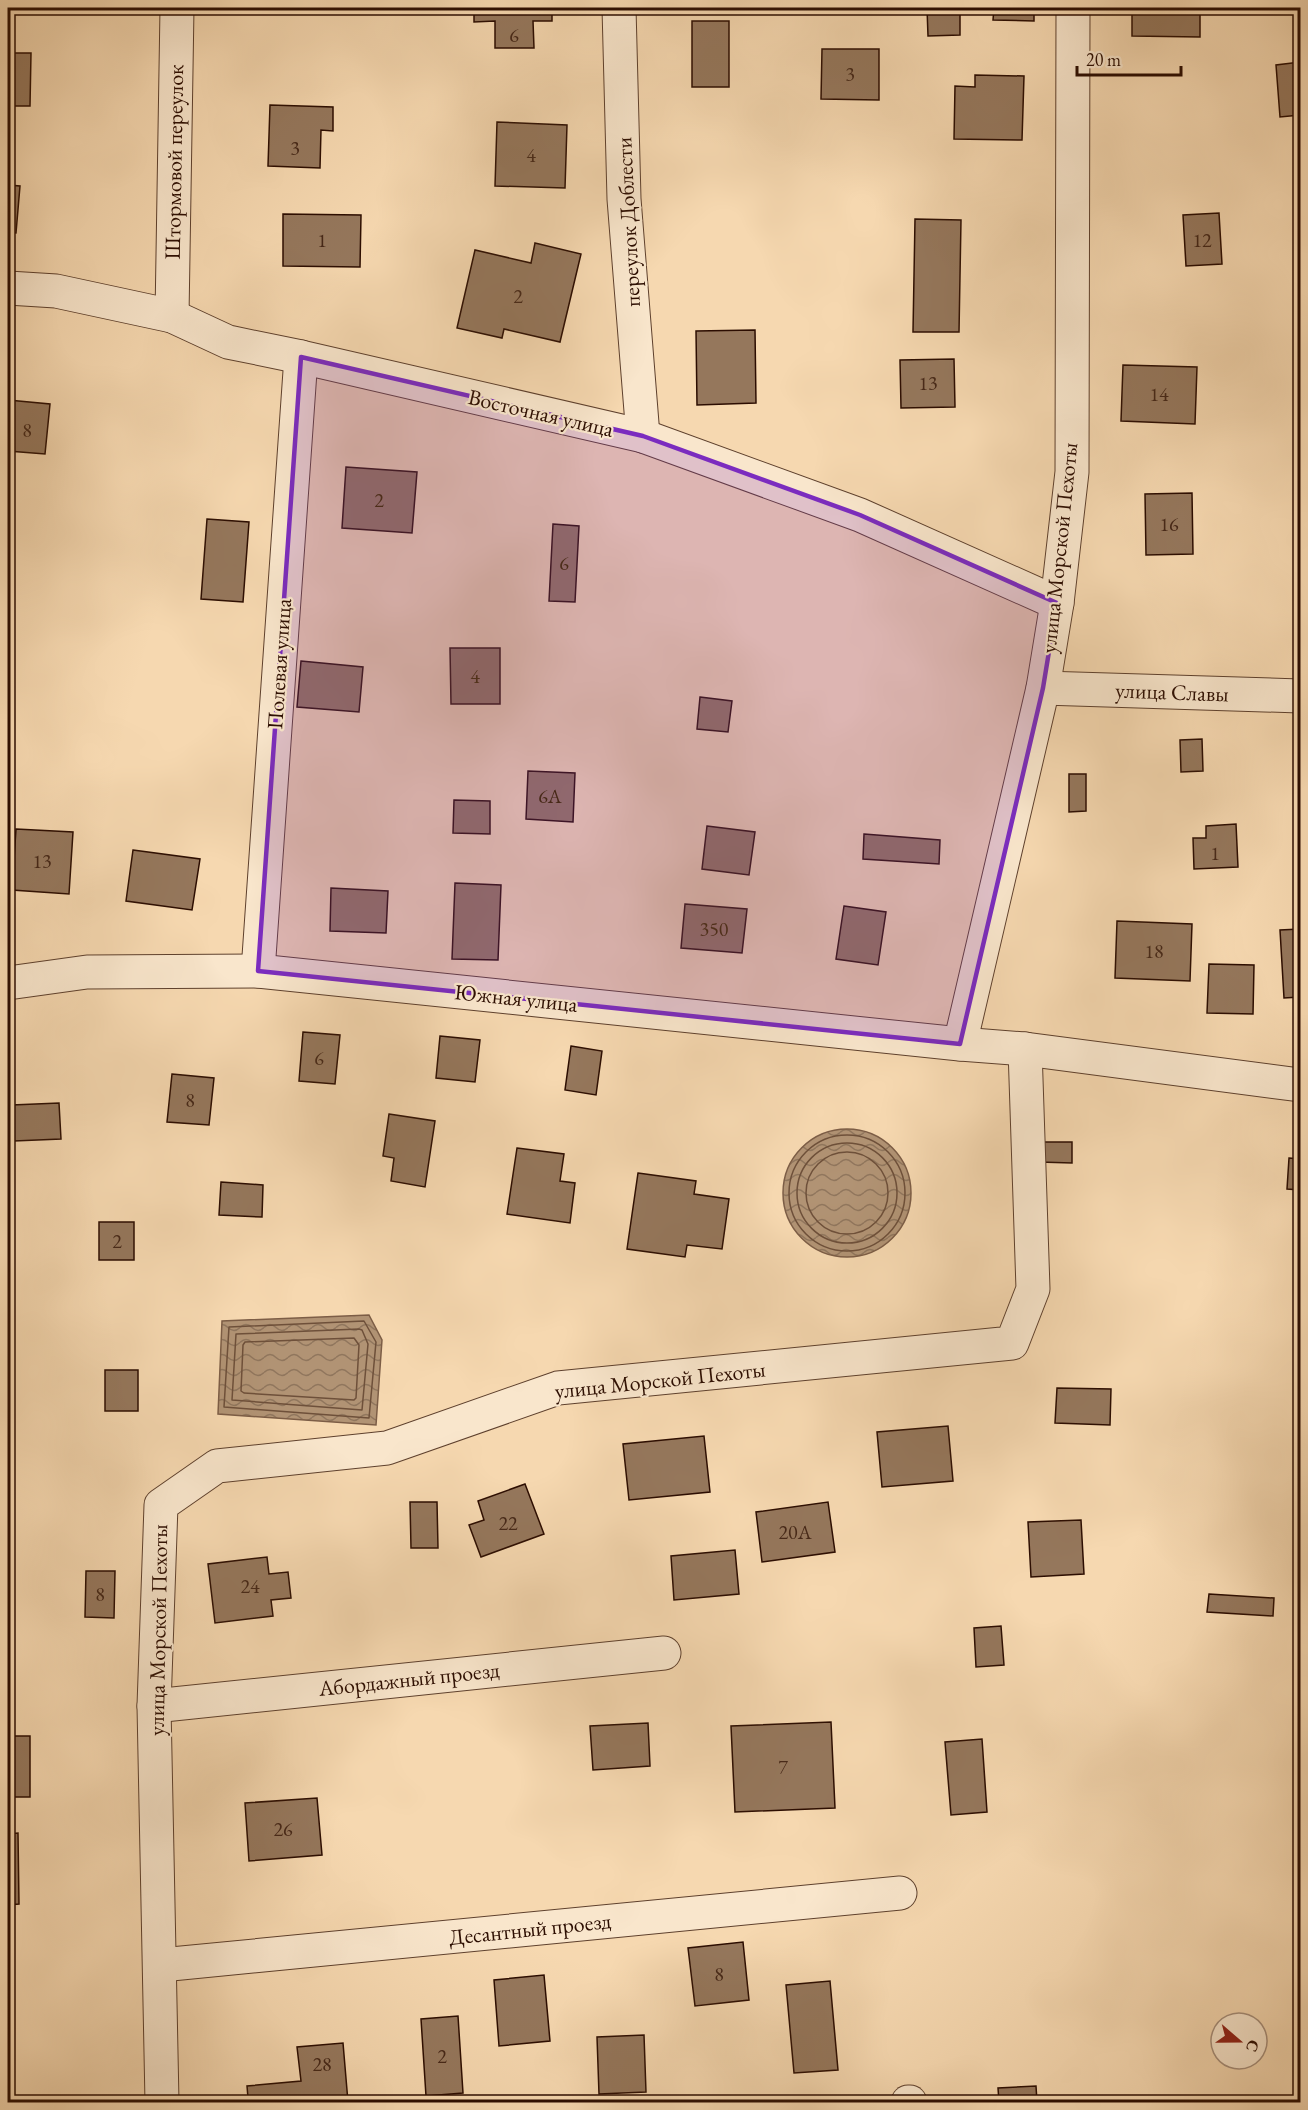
<svg xmlns="http://www.w3.org/2000/svg" width="1308" height="2110" viewBox="0 0 1308 2110" font-family="'EB Garamond',serif">
  <style>
    .water { fill: url(#water-waves); stroke: #7c5d46; stroke-width: 1.5 }
    .lines { fill: none; stroke-linecap: round; stroke-linejoin: round }
    .shore { stroke: #6e503a; stroke-width: 1.5 }
    .building { fill: #95775c; stroke: #2c0d01; stroke-width: 1.5 }
    .minor-casing { stroke: #5e402d; stroke-width: 35 }
    .minor { stroke: #f9e6cc; stroke-width: 33 }
    .marked { fill: #7b2cbf; fill-opacity: 0.2; stroke: #7b2cbf; stroke-width: 4.5; stroke-linejoin: round }
    .labels { text-anchor: middle; dominant-baseline: central; stroke-width: 4.5; stroke-linejoin: round; paint-order: stroke }
    .number-label { font-size: 20px; fill: #462818 }
    .street-label { font-size: 22px; fill: #2c0d01; stroke: #f9e6cc }
  </style>
  <defs>
    <pattern id="water-waves" width="16" height="10" patternUnits="userSpaceOnUse" patternTransform="scale(1.5)"><rect width="16" height="10" fill="#b19374"/><path d="M0 5q4-4 8 0t8 0" fill="none" stroke="#90765d"/></pattern>
  </defs>
  <rect width="100%" height="100%" fill="#f6d8b0"/>
  <filter id="stains"><feTurbulence type="fractalNoise" baseFrequency=".00333" numOctaves="4"/><feColorMatrix values="0 0 0 0 .2 0 0 0 0 .09 0 0 0 0 .02 0 0 0 .5 -.17"/></filter>
  <radialGradient id="worn" r=".72"><stop offset=".6" stop-color="#630" stop-opacity="0"/><stop offset="1" stop-color="#630" stop-opacity=".3"/></radialGradient>
  <g class="water">
    <circle cx="847" cy="1193" r="64"/>
    <polygon points="369,1315 382,1340 376,1425 218,1414 222,1321"/>
  </g>
  <g class="lines">
    <g class="shore">
      <circle cx="847" cy="1193" r="58"/>
      <circle cx="847" cy="1193" r="50"/>
      <circle cx="847" cy="1193" r="41"/>
      <polygon points="364,1321 376,1342 369,1418 224,1407 229,1327"/>
      <polygon points="359,1329 362,1330 368,1344 362,1410 232,1400 236,1334"/>
      <polygon points="354,1338 359,1345 356,1398 354,1400 244,1393 241,1391 243,1345 245,1342"/>
    </g>
  </g>
  <g class="building">
    <polygon points="474,8 552,8 552,21 533,21 534,48 495,48 495,21 474,22"/>
    <polygon points="927,8 960,8 960,35 928,36"/>
    <polygon points="994,8 1034,8 1034,21 993,20"/>
    <polygon points="1132,8 1200,8 1200,37 1132,36"/>
    <rect x="692" y="21" width="37" height="66"/>
    <polygon points="822,49 879,49 879,100 821,99"/>
    <polygon points="8,53 31,53 30,106 8,106"/>
    <polygon points="1300,62 1300,115 1280,117 1276,65"/>
    <polygon points="975,75 1024,76 1022,140 954,139 955,86 975,87"/>
    <polygon points="270,105 333,107 333,131 321,130 320,168 268,166"/>
    <polygon points="497,122 567,125 565,188 495,186"/>
    <polygon points="8,185 20,186 16,233 8,232"/>
    <polygon points="1219,213 1222,264 1186,266 1183,215"/>
    <polygon points="283,214 361,215 360,267 283,266"/>
    <polygon points="915,219 961,220 959,332 913,332"/>
    <polygon points="535,243 581,254 560,342 504,329 502,338 457,328 475,250 531,263"/>
    <polygon points="755,330 756,403 697,405 696,331"/>
    <polygon points="954,359 955,407 901,408 900,360"/>
    <polygon points="1123,365 1197,367 1195,424 1121,421"/>
    <polygon points="8,400 50,404 45,454 8,451"/>
    <polygon points="346,467 417,472 412,533 342,528"/>
    <polygon points="1192,493 1193,554 1146,555 1145,494"/>
    <polygon points="207,519 249,522 243,602 201,599"/>
    <polygon points="553,524 579,526 575,602 549,601"/>
    <polygon points="450,648 500,648 500,704 451,704"/>
    <polygon points="301,661 363,667 359,712 297,707"/>
    <polygon points="700,697 732,701 728,732 697,729"/>
    <polygon points="1202,739 1203,771 1181,772 1180,740"/>
    <polygon points="528,771 575,773 573,822 526,819"/>
    <polygon points="1069,774 1086,774 1086,811 1069,812"/>
    <polygon points="454,800 490,801 490,834 453,833"/>
    <polygon points="1236,824 1238,867 1194,869 1193,838 1206,838 1206,826"/>
    <polygon points="707,826 755,832 749,875 702,869"/>
    <polygon points="16,829 73,832 69,894 12,890"/>
    <polygon points="864,834 940,840 939,864 863,859"/>
    <polygon points="133,850 200,859 192,910 126,901"/>
    <polygon points="455,883 501,885 498,960 452,959"/>
    <polygon points="331,888 388,891 386,933 330,931"/>
    <polygon points="685,904 747,909 742,953 681,948"/>
    <polygon points="844,906 886,912 878,965 836,959"/>
    <polygon points="1117,921 1192,924 1190,981 1115,978"/>
    <polygon points="1300,929 1300,997 1284,998 1280,930"/>
    <polygon points="1209,964 1254,965 1253,1014 1207,1013"/>
    <polygon points="303,1032 340,1035 335,1084 299,1081"/>
    <polygon points="440,1036 480,1040 475,1082 436,1078"/>
    <polygon points="571,1046 602,1051 596,1095 565,1090"/>
    <polygon points="172,1074 214,1078 209,1125 167,1122"/>
    <polygon points="59,1103 61,1139 14,1141 12,1105"/>
    <polygon points="389,1114 435,1121 425,1187 391,1181 394,1158 383,1156"/>
    <polygon points="1040,1142 1072,1142 1072,1163 1039,1162"/>
    <polygon points="517,1148 564,1154 560,1181 575,1183 570,1223 507,1214"/>
    <polygon points="1289,1158 1300,1159 1300,1190 1287,1189"/>
    <polygon points="638,1173 696,1181 694,1194 729,1199 722,1249 687,1245 685,1257 627,1249"/>
    <polygon points="221,1182 263,1185 262,1217 219,1215"/>
    <rect x="99" y="1222" width="35" height="38"/>
    <rect x="105" y="1370" width="33" height="41"/>
    <polygon points="1057,1388 1111,1389 1110,1425 1055,1423"/>
    <polygon points="948,1426 953,1481 882,1487 877,1432"/>
    <polygon points="704,1436 710,1492 629,1500 623,1444"/>
    <polygon points="525,1484 544,1534 481,1557 469,1525 484,1520 478,1501"/>
    <polygon points="410,1502 437,1502 438,1548 411,1548"/>
    <polygon points="828,1502 835,1552 762,1562 756,1512"/>
    <polygon points="1081,1520 1084,1574 1031,1577 1028,1522"/>
    <polygon points="735,1550 739,1594 674,1600 671,1556"/>
    <polygon points="267,1557 269,1574 288,1572 291,1598 271,1600 273,1616 215,1623 208,1564"/>
    <polygon points="86,1571 115,1571 114,1618 85,1617"/>
    <polygon points="1209,1594 1274,1598 1273,1616 1207,1612"/>
    <polygon points="1001,1626 1004,1665 976,1667 974,1628"/>
    <polygon points="831,1722 835,1808 735,1812 731,1726"/>
    <polygon points="648,1723 650,1766 593,1770 590,1726"/>
    <rect x="8" y="1736" width="22" height="61"/>
    <polygon points="982,1739 987,1812 951,1815 945,1742"/>
    <polygon points="317,1798 322,1855 249,1861 245,1803"/>
    <polygon points="18,1833 19,1904 8,1905 8,1834"/>
    <polygon points="743,1942 749,2000 695,2006 688,1948"/>
    <polygon points="544,1975 550,2041 499,2046 494,1980"/>
    <polygon points="830,1981 838,2070 794,2073 786,1985"/>
    <polygon points="458,2016 463,2093 426,2096 421,2019"/>
    <polygon points="644,2035 646,2092 599,2094 597,2037"/>
    <polygon points="343,2043 348,2102 233,2102 233,2099 248,2098 247,2086 301,2081 297,2047"/>
    <polygon points="1036,2086 1037,2102 999,2102 998,2088"/>
  </g>
  <g class="lines">
    <g class="minor-casing">
      <g id="minor">
        <polyline points="619,8 624,199 643,436"/>
        <polyline points="8,288 56,291 172,316 228,342 301,357 643,436 860,515 1057,603"/>
        <polyline points="172,316 177,8"/>
        <polyline points="1043,688 1300,696"/>
        <polyline points="258,971 301,357"/>
        <polyline points="8,983 87,972 258,971 960,1044 1025,1049 1300,1085"/>
        <polyline points="960,1044 1043,688 1057,603 1072,472 1073,8"/>
        <polyline points="154,1706 664,1653"/>
        <polyline points="161,1965 900,1893"/>
        <polyline points="162,2102 154,1706 161,1505 217,1466 387,1448 558,1388 1012,1343 1033,1289 1025,1049"/>
        <polyline points="908,2102 910,2102"/>
      </g>
    </g>
    <use href="#minor" class="minor"/>
  </g>
  <path class="marked" d="M 301,357 L 643,436 L 860,515 L 1057,603 L 1043,688 L 960,1044 L 258,971 Z"/>
  <g class="labels">
    <g class="number-label">
      <text x="514" y="35">6</text>
      <text x="850" y="74">3</text>
      <text x="295" y="148">3</text>
      <text x="531" y="155">4</text>
      <text x="322" y="240">1</text>
      <text x="1202" y="240">12</text>
      <text x="518" y="296">2</text>
      <text x="928" y="383">13</text>
      <text x="1159" y="394">14</text>
      <text x="27" y="430">8</text>
      <text x="379" y="500">2</text>
      <text x="1169" y="524">16</text>
      <text x="564" y="563">6</text>
      <text x="475" y="676">4</text>
      <text x="550" y="796">6А</text>
      <text x="1215" y="853">1</text>
      <text x="42" y="861">13</text>
      <text x="714" y="929">350</text>
      <text x="1154" y="951">18</text>
      <text x="319" y="1058">6</text>
      <text x="190" y="1100">8</text>
      <text x="117" y="1241">2</text>
      <text x="508" y="1523">22</text>
      <text x="795" y="1532">20А</text>
      <text x="250" y="1586">24</text>
      <text x="100" y="1594">8</text>
      <text x="783" y="1767">7</text>
      <text x="283" y="1829">26</text>
      <text x="719" y="1974">8</text>
      <text x="442" y="2056">2</text>
      <text x="322" y="2064">28</text>
    </g>
    <g class="street-label">
      <text transform="translate(174 162) rotate(-89)">Штормовой переулок</text>
      <text transform="translate(628 222) rotate(-93)">переулок Доблести</text>
      <text transform="translate(541 413) rotate(13)">Восточная улица</text>
      <text transform="translate(1059 548) rotate(-84)">улица Морской Пехоты</text>
      <text transform="translate(279 664) rotate(-86)">Полевая улица</text>
      <text transform="translate(1172 692) rotate(2)">улица Славы</text>
      <text transform="translate(516 998) rotate(6)">Южная улица</text>
      <text transform="translate(660 1380) rotate(-6)">улица Морской Пехоты</text>
      <text transform="translate(158 1630) rotate(-89)">улица Морской Пехоты</text>
      <text transform="translate(409 1679) rotate(-6)">Абордажный проезд</text>
      <text transform="translate(530 1929) rotate(-6)">Десантный проезд</text>
    </g>
  </g>
  <rect width="1308" height="2110" fill="none" stroke="#f6d8b0" stroke-width="30"/>
  <rect x="9" y="9" width="1290" height="2092" fill="none" stroke="#2c0d01" stroke-width="3"/>
  <rect x="15" y="15" width="1278" height="2080" fill="none" stroke="#2c0d01" stroke-width="1.5"/>
  <g transform="translate(1239 2041) rotate(110)"><circle r="28" fill="#f9e6cc" stroke="#a78f7b" stroke-width="1.5"/>
  <path d="M0-4.5L10 22L0 15L-10 22Z" fill="#8f2418"/>
  <text y="-9" font-size="16" font-weight="bold" text-anchor="middle" fill="#2c0d01">С</text>
  </g>
  <path d="M1077 66v9h104v-9" fill="none" stroke="#2c0d01" stroke-width="3"/>
  <text x="1086" y="66" font-size="18" fill="#2c0d01" stroke="#f9e6cc" stroke-width="4.5" paint-order="stroke">20 m</text>
  <rect width="100%" height="100%" filter="url(#stains)"/>
  <rect width="100%" height="100%" fill="url(#worn)"/>
</svg>
